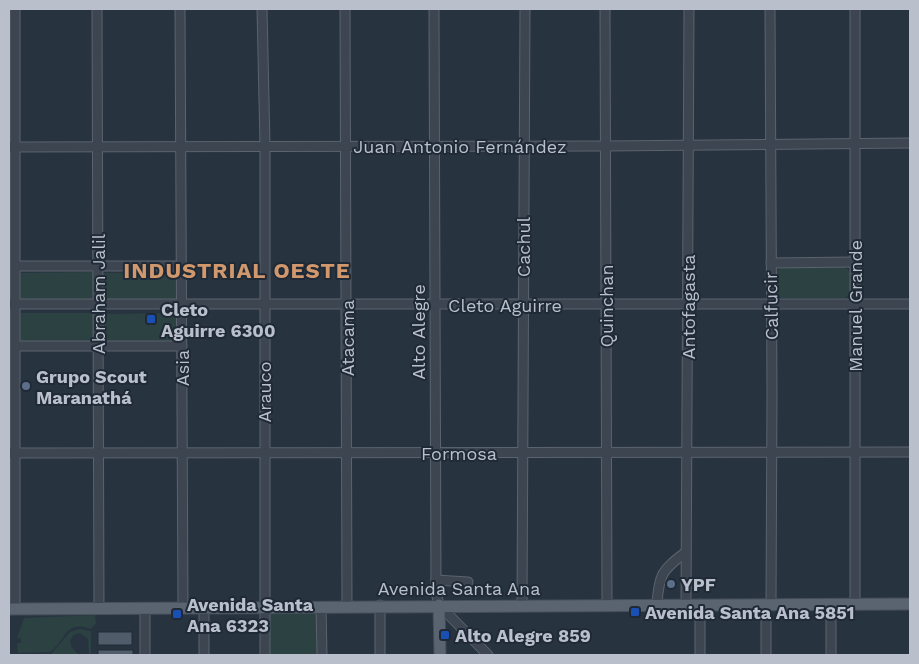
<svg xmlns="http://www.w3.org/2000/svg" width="919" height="664" viewBox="0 0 919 664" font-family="'Work Sans',sans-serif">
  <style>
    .green { fill: #2b4142 }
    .building { fill: #515c6b; stroke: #222c38 }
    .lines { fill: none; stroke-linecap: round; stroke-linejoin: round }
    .minor-casing { stroke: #5a636e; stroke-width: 11 }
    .major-casing { stroke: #454e5a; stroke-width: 13 }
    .minor { stroke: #3c4550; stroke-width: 9 }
    .major { stroke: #5a6470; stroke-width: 11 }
    .transit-dot { fill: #1a4fb4; stroke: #202a36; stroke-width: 2 }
    .service-dot { fill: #5c6f8a; stroke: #202a36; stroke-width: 2 }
    .labels { text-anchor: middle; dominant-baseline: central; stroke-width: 4; stroke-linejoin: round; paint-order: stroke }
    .street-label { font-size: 18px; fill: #b9c0cb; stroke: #202a36 }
    .poi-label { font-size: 18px; font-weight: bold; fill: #b9c0cb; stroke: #202a36; text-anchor: start }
    .district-label { font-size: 22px; font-weight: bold; letter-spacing: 1px; fill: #d1976d; stroke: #202a36 }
  </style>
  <rect width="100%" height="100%" fill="#283340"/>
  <g class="green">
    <polygon points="782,267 845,267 850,272 850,294 845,298 781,298 777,294 776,272"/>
    <polygon points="93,272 92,301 18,301 17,273"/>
    <polygon points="178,272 177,301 103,300 102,273"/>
    <polygon points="19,313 96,313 95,341 20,341"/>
    <polygon points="178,313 177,342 103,341 102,314"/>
    <rect x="268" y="613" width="51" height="42"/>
    <path d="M 95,615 L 96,623 L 91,629 C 65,619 66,640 50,652 L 18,653 L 17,643 L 21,643 L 21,639 L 17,638 L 24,618 Z"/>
    <polygon points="80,629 91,631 91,655 89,655 88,639 80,633 73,635 70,641 72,648 79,655 50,655 70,632"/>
  </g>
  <g class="building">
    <rect x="98" y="632" width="34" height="13"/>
    <rect x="98" y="650" width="35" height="5"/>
  </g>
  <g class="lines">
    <g class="minor-casing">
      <g id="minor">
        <polyline points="97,9 99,609"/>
        <polyline points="180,9 183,608"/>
        <polyline points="262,9 265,146 265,655"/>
        <polyline points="345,9 347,606"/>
        <polyline points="434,9 436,592 439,605 488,655"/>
        <polyline points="605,9 607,604"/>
        <polyline points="770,9 772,393 771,604"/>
        <polyline points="855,9 855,604"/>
        <polyline points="9,147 605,146 910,143"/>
        <polyline points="771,263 855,262"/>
        <polyline points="16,266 182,266"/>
        <polyline points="9,304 910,304"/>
        <polyline points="17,346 182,346"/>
        <polyline points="9,453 910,452"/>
        <polyline points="436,580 468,582"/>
        <path d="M 657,604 C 659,574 662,570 686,552"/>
        <polyline points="686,604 689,9"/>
        <polyline points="380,605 380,655"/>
        <polyline points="522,605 525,9"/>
        <polyline points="321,607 322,655"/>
        <polyline points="204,608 204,655"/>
        <polyline points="15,609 15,9"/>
        <polyline points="145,655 145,609"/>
        <polyline points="700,655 700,604"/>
        <polyline points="766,655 766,604"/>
        <polyline points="831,655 831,604"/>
      </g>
    </g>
    <g class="major-casing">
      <g id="major">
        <polyline points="439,605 440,655"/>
        <polyline points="9,609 910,604"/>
      </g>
    </g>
    <use href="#minor" class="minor"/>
    <use href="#major" class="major"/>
  </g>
  <g class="transit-dot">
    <rect x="146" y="314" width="10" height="10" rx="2.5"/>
    <rect x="630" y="607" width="10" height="10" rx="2.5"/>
    <rect x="172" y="609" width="10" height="10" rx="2.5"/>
    <rect x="440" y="630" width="10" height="10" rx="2.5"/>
  </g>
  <g class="service-dot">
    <circle cx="26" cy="386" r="5"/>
    <circle cx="671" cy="584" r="5"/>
  </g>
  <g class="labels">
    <g class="street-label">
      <text x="460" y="146">Juan Antonio Fernández</text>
      <text transform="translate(523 247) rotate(-90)">Cachul</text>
      <text transform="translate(98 294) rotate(-90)">Abraham Jalil</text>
      <text x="505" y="305">Cleto Aguirre</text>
      <text transform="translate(606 306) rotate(-90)">Quinchan</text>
      <text transform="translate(771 306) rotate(-91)">Calfucir</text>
      <text transform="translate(855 306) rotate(-90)">Manuel Grande</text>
      <text transform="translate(688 307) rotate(-90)">Antofagasta</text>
      <text transform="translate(418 332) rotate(-90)">Alto Alegre</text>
      <text transform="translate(347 338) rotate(-90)">Atacama</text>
      <text transform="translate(182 368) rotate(-90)">Asia</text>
      <text transform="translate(264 392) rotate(-90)">Arauco</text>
      <text x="459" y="453">Formosa</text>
      <text x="459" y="588">Avenida Santa Ana</text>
    </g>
    <g class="poi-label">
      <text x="161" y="309">Cleto<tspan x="161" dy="21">Aguirre 6300</tspan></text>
      <text x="36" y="376">Grupo Scout<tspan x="36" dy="21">Maranathá</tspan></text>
      <text x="681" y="584">YPF</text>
      <text x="187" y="604">Avenida Santa<tspan x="187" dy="21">Ana 6323</tspan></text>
      <text x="645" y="612">Avenida Santa Ana 5851</text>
      <text x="455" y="635">Alto Alegre 859</text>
    </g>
    <g class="district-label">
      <text x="237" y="270">INDUSTRIAL OESTE</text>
    </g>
  </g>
  <rect width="919" height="664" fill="none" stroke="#b9c0cb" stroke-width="20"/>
</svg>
